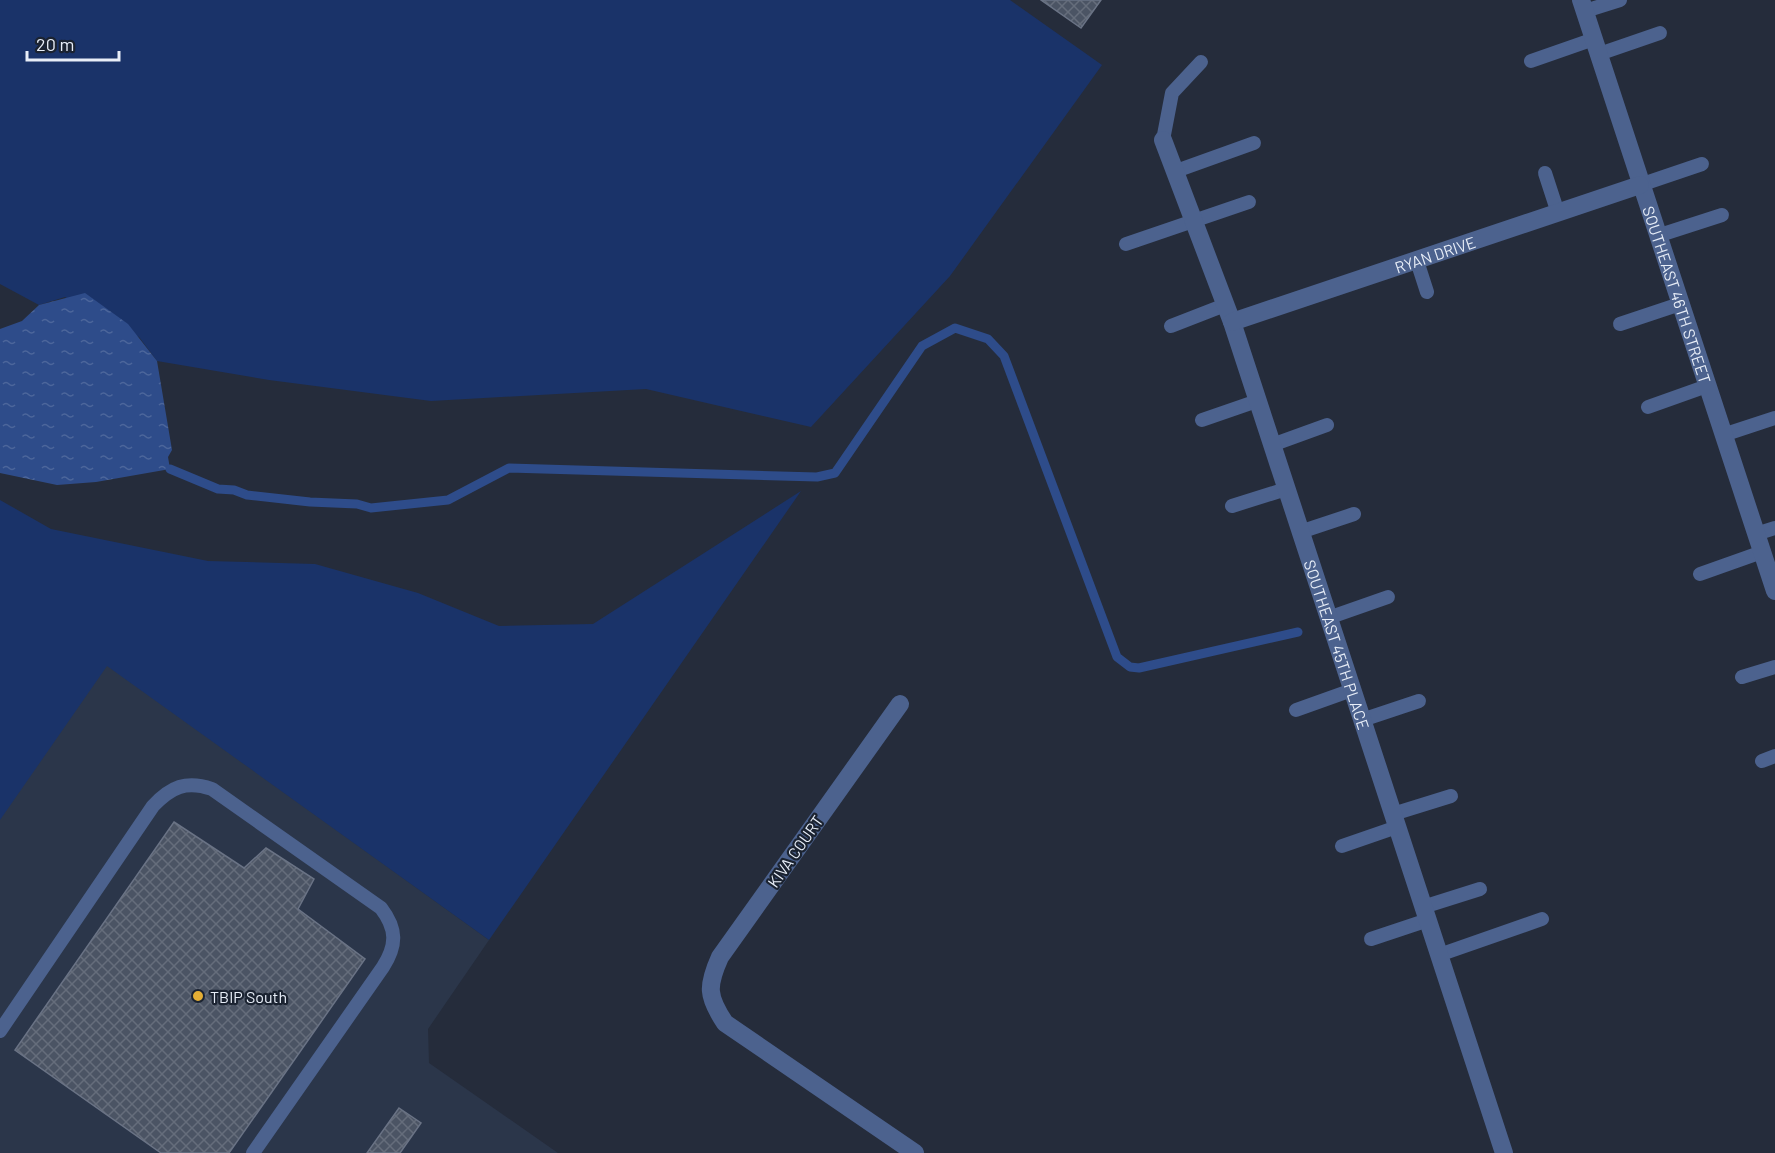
<svg xmlns="http://www.w3.org/2000/svg" width="1775" height="1153" viewBox="0 0 1775 1153" font-family="Barlow,sans-serif">
  <style>
    .built { fill: #2b364a }
    .green { fill: #1a3369 }
    .water { fill: url(#water-ripples) }
    .lines { fill: none; stroke-linecap: round; stroke-linejoin: round }
    .stream { stroke: #2e4c8a; stroke-width: 9 }
    .building { fill: url(#building-cross-hatch); stroke: #6a7385; stroke-width: 1.5 }
    .lane { stroke: #4c628e; stroke-width: 14 }
    .street { stroke: #4c628e; stroke-width: 18 }
    .poi-dot { fill: #e4ae35; stroke: #1b2331; stroke-width: 2 }
    .labels { text-anchor: middle; dominant-baseline: central; stroke-width: 4.5; stroke-linejoin: round; paint-order: stroke }
    .street-label { font-size: 16px; fill: #e8eef8; stroke: #1b2331 }
    .poi-label { font-size: 16px; fill: #e8eef8; stroke: #1b2331; text-anchor: start }
  </style>
  <defs>
    <pattern id="water-ripples" width="26" height="14" patternUnits="userSpaceOnUse" patternTransform="scale(1.5)"><rect width="26" height="14" fill="#2e4c8a"/><path d="M2 4q2-2 4 0t4 0M15 11q2-2 4 0t4 0" fill="none" stroke="#4c669b"/></pattern>
    <pattern id="building-cross-hatch" width="8" height="8" patternUnits="userSpaceOnUse" patternTransform="scale(1.5)"><rect width="8" height="8" fill="#4b5464"/><path d="M0 0l8 8M0 8l8-8" fill="none" stroke="#656d7b"/></pattern>
  </defs>
  <rect width="100%" height="100%" fill="#252c3b"/>
  <polygon class="built" points="85,649 489,940 428,1029 429,1063 558,1153 0,1153 0,772"/>
  <g class="green">
    <polygon points="0,0 1010,0 1102,65 950,276 811,427 646,389 431,401 269,380 157,361 139,337 65,297 39,305 0,284"/>
    <polygon points="801,491 489,940 107,666 0,820 0,500 51,529 208,561 315,564 418,593 499,626 593,624"/>
  </g>
  <polygon class="water" points="85,293 128,324 157,361 172,450 168,457 170,469 96,482 57,485 0,473 0,329 22,321 39,305"/>
  <g class="lines">
    <polyline class="stream" points="170,469 218,489 234,490 247,495 310,502 357,504 371,508 448,500 509,468 817,477 835,473 922,346 955,328 988,339 1004,356 1117,657 1130,667 1139,668 1298,632"/>
  </g>
  <g class="building">
    <polygon points="1041,0 1101,0 1081,28"/>
    <polygon points="174,822 244,868 266,848 314,879 298,909 365,959 229,1153 161,1153 15,1050"/>
    <polygon points="399,1108 421,1123 400,1153 367,1153"/>
  </g>
  <g class="lines">
    <g class="lane">
      <polyline points="1585,11 1620,0"/>
      <polyline points="1599,54 1660,33"/>
      <polyline points="1531,61 1594,39"/>
      <polyline points="1163,140 1172,93 1201,62"/>
      <polyline points="1176,171 1254,143"/>
      <polyline points="1545,173 1558,213"/>
      <polyline points="1640,185 1702,164"/>
      <polyline points="1657,236 1722,215"/>
      <polyline points="1126,244 1249,202"/>
      <polyline points="1417,261 1427,292"/>
      <polyline points="1620,324 1680,304"/>
      <polyline points="1171,326 1225,305"/>
      <polyline points="1648,407 1707,386"/>
      <polyline points="1202,420 1257,401"/>
      <polyline points="1723,435 1775,418"/>
      <polyline points="1272,445 1327,425"/>
      <polyline points="1232,506 1286,489"/>
      <polyline points="1300,532 1354,514"/>
      <polyline points="1756,534 1775,528"/>
      <polyline points="1700,574 1762,552"/>
      <polyline points="1328,618 1388,597"/>
      <polyline points="1742,677 1775,667"/>
      <polyline points="1296,710 1352,690"/>
      <polyline points="1362,720 1419,701"/>
      <polyline points="1762,761 1775,756"/>
      <polyline points="1393,814 1451,796"/>
      <polyline points="1342,846 1397,827"/>
      <polyline points="1423,907 1480,889"/>
      <polyline points="1371,939 1428,920"/>
      <polyline points="1439,955 1542,919"/>
      <path d="M 0,1031 L 153,806 C 171,787 186,780 212,789 L 381,908 C 397,929 397,945 383,967 L 253,1153"/>
    </g>
    <g class="street">
      <path id="s1" d="M 1581,0 L 1775,591"/>
      <path id="s2" d="M 1163,140 L 1232,322 L 1504,1153"/>
      <path id="s3" d="M 1232,322 L 1640,185"/>
      <path d="M 900,704 L 720,957 C 707,986 707,996 725,1023 L 915,1153"/>
    </g>
  </g>
  <circle class="poi-dot" cx="198" cy="996" r="6"/>
  <g class="labels">
    <g class="street-label">
      <text stroke="none"><textPath href="#s3" startOffset="214">RYAN DRIVE</textPath></text>
      <text stroke="none"><textPath href="#s1" startOffset="310">SOUTHEAST 46TH STREET</textPath></text>
      <text stroke="none"><textPath href="#s2" startOffset="534">SOUTHEAST 45TH PLACE</textPath></text>
      <text transform="translate(795 851) rotate(-55)">KIVA COURT</text>
    </g>
    <g class="poi-label">
      <text x="210" y="996">TBIP South</text>
    </g>
  </g>
  <path d="M27 51v9h92v-9" fill="none" stroke="#e8eef8" stroke-width="3"/>
  <text x="36" y="51" font-size="18" fill="#e8eef8" stroke="#1b2331" stroke-width="4.5" paint-order="stroke">20 m</text>
</svg>
